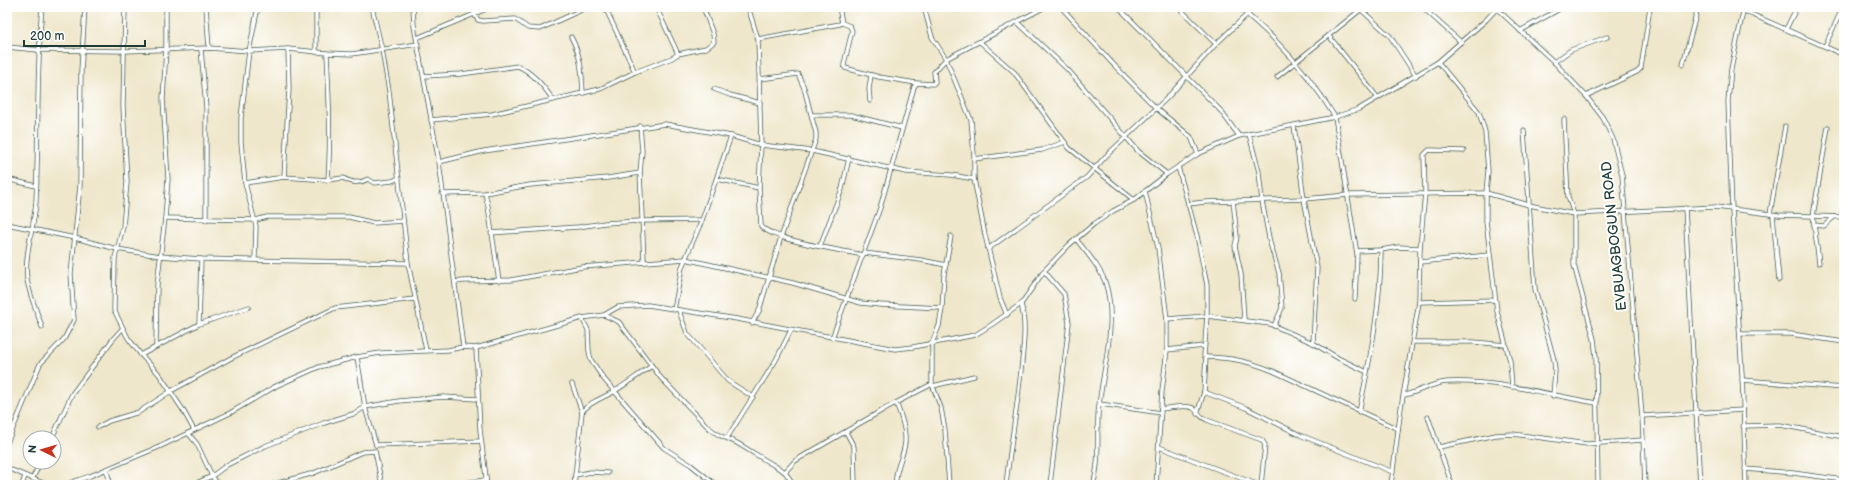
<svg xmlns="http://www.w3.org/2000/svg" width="1851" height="492" viewBox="0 0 1851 492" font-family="'Balsamiq Sans',sans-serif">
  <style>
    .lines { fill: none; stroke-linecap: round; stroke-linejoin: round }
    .street-casing { stroke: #3e564b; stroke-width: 5 }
    .street { stroke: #fff; stroke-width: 3.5 }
    .labels { text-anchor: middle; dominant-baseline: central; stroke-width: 4; stroke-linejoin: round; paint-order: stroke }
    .street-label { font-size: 14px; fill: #1f3d34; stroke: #fff }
  </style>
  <rect width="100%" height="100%" fill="#fff"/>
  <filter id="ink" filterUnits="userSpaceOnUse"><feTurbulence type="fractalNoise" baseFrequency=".025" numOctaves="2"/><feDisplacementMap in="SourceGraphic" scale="8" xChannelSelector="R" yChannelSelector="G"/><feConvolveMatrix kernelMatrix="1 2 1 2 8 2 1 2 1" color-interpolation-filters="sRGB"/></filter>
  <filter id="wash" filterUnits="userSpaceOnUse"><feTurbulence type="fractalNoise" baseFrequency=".012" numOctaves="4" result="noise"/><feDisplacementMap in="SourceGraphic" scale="16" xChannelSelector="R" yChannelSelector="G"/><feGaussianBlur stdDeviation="0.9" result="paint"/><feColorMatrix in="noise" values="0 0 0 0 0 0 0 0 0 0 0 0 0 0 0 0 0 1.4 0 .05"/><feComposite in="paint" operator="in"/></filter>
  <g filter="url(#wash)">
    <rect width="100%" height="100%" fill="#efe7cb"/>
  </g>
  <g filter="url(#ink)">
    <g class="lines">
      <g class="street-casing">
        <g id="street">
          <path d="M 42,7 C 36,72 39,137 36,202 C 34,228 24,254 27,280 C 30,296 37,312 42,327"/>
          <polyline points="125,7 123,106 127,182 123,227 115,258 114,310 128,338 141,355 159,374 183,410 194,430"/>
          <polyline points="206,7 209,48"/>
          <polyline points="372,7 382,50 389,91 408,263 426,350"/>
          <polyline points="413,7 414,26 439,162 463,347"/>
          <polyline points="605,7 635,72"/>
          <polyline points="656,7 678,54"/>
          <path d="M 748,7 L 758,39 L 761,145 L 759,188 L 761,226 C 774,241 841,250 863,255"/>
          <polyline points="1061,7 1113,64 1156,108 1191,137 1198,154"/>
          <polyline points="1118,7 1220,110 1239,136"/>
          <polyline points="1178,7 1216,44"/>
          <path d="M 1239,7 C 1251,18 1263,28 1274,39 C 1297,62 1318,89 1335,117 L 1357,254 L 1355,299"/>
          <polyline points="1358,7 1390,36 1416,76"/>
          <polyline points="1422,7 1461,42"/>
          <polyline points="1495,7 1554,62 1586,96 1603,118 1613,139 1622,175 1642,416 1645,485"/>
          <polyline points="1735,7 1844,55"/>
          <polyline points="1744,7 1731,69 1728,101 1732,210 1742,374 1746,485"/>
          <polyline points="474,14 478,20 483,21 515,19 528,28 540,29 588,7"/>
          <polyline points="1017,22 1068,70 1138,151 1167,174"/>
          <polyline points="842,23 850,26 852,31 844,64 845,68 879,77 916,83"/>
          <polyline points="1786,29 1797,7"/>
          <polyline points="1520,31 1563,7"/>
          <polyline points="1329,36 1378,98"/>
          <path d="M 571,37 C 581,55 582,72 583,93"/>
          <polyline points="417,38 491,7"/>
          <polyline points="758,39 840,24 842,23 839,7"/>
          <polyline points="980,42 1014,72 1069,148 1134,200"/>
          <polyline points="1825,46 1843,7"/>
          <polyline points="7,47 38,50 125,51 209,48 249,51 288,49 327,53 352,54 418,44"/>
          <polyline points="201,49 206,108 206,220"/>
          <polyline points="316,52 316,7"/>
          <path d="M 327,53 C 329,95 331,138 328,180"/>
          <polyline points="1438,62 1479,112 1485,132 1488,171 1486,193 1486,221 1497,311 1510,361 1512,387"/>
          <polyline points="1554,62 1571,50 1607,37"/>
          <polyline points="1683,64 1698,7"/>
          <path d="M 424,76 L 461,74 L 518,66 C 533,73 544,86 553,100"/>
          <polyline points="1277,77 1364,7"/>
          <polyline points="714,89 730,95 760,103"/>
          <polyline points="1586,96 1637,72 1641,68 1650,7"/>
          <polyline points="870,101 869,89 871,75"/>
          <polyline points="812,115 851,115 902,128"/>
          <polyline points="1564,119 1568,197 1574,214 1574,265 1594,339 1596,357 1598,485"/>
          <polyline points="431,120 492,114 600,89 635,72 672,58 678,54 706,48 714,42 713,34 703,7"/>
          <polyline points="640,126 642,151 640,173 644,261"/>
          <polyline points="1294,126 1304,199 1317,268 1313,343"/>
          <polyline points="1524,130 1535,289 1554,360 1555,371 1553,396"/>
          <polyline points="1249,134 1259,172 1262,201 1270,243 1279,273 1282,308 1274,326"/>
          <polyline points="974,159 1042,150 1065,142"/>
          <polyline points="439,162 484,151 665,124 731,136 761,145 812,151 906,172 951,175 974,179"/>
          <polyline points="284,177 289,89 288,49"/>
          <polyline points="7,179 36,186"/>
          <polyline points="717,179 759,188"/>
          <path d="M 245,183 L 284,177 L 328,180 L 343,178 C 352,183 359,184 368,179 L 374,183 L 392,181 L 399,178"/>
          <polyline points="1145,191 1158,248 1167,319 1167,350 1162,391 1156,485"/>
          <polyline points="485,193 488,206 499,281"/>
          <polyline points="442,194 485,193 530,185 608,178 640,173"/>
          <polyline points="1233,201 1237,237 1235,246 1241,274 1244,319"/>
          <polyline points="1188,204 1205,202 1304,199 1348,195 1486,193 1529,205 1574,214 1716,207 1778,215 1844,217"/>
          <polyline points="1685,208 1700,485"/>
          <polyline points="1770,214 1785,126"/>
          <polyline points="1773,215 1779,280"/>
          <polyline points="165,218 256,220 267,217 349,217 374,223 403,221"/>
          <polyline points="7,224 75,238 117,249 160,256 201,259 408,263"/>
          <polyline points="1814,225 1824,226 1834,217"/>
          <polyline points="491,233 578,227 605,223 640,221 702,220"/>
          <path d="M 1076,239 C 1086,252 1100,267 1105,282 C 1119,322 1101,375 1098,415 C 1097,438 1100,463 1093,485"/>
          <polyline points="820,246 842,189 849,158"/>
          <polyline points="988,249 1087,177 1105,157 1167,98 1216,44 1255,7"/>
          <polyline points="1357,251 1381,250"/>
          <polyline points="864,253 921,260 946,265"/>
          <polyline points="255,259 256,226 245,183 241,142 241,118 249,51 258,7"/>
          <polyline points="1420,262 1489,255"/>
          <polyline points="1819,263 1813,216 1828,127"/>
          <polyline points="1044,271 1064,294 1069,323 1050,485"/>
          <polyline points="455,282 463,281 511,280 582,267 685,259 793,283 861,303 880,305 942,308"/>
          <polyline points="1419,302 1495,300"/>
          <polyline points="674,310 682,267 702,220 731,136"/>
          <polyline points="679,311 687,333 728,381 753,397"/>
          <polyline points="604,315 619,322 661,378 709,428 719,435 737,443 785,472 794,485"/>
          <polyline points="1007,315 1000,298 985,235 974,179 974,154 971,120 946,59 1045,7"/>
          <polyline points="582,318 588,330 589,351 591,360 603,378 664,448 691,465 716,485"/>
          <polyline points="1167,319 1207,316 1207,285 1197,236 1178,167"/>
          <polyline points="752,323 759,311 781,237 816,139 816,133 804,88 798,74 760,79"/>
          <polyline points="199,324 201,259"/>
          <polyline points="1740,334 1791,334 1844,342"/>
          <polyline points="832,338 880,208 914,87 917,83 933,84 935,82 934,72 946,59 932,37 924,7"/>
          <polyline points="1414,342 1474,342 1506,345"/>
          <polyline points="156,345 157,285 165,218 168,179 163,99 166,49 166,7"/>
          <polyline points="476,348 480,430 487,485"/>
          <polyline points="1167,350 1204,346"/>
          <polyline points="141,355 199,324 249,307"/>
          <polyline points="357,357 365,407 376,445"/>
          <path d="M 1206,357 C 1233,358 1248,361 1273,371 L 1398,429"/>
          <polyline points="1742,380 1844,388"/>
          <polyline points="572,384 582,412"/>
          <polyline points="932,384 941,408 945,430 949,485"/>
          <polyline points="933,386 974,376"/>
          <polyline points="1204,392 1246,408 1300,435 1393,472"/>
          <path d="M 1404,395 C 1419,392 1432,383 1447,382 C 1494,379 1550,395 1596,403"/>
          <polyline points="1100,404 1161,413"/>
          <path d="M 1161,409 C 1169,408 1186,404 1193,408 C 1199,412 1198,416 1207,420 L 1262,440 L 1265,445 L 1261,485"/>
          <path d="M 1359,412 C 1370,360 1381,304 1381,250 L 1398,247 L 1420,248"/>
          <polyline points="1197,414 1204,392 1206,357 1204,356 1207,316 1270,324 1313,343 1338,358 1367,372"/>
          <polyline points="1642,416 1743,410"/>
          <polyline points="1428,417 1452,485"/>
          <polyline points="1743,426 1780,425 1844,437"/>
          <polyline points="98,427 109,421 139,412 171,391 231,358 335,308 415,299"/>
          <polyline points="846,432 854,447 855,485"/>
          <polyline points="188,433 197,444 212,476 227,465 265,446 324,423 356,413 365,407 399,401 443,397 477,399"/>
          <polyline points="52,438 72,394 113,339 122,329"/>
          <polyline points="727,438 776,360 791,330"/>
          <polyline points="7,443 40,364 64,339 74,320 71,274 80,186 81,71 85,7"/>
          <polyline points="376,445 481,441"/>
          <polyline points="1159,447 1259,485"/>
          <polyline points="1439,447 1496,435 1513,434 1587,444 1643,440"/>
          <polyline points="7,468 43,483 54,485 66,484 90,476 159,447 230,413 276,386 319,367 357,357 380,353 448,350 463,347 476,348 582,318 604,315 618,307 648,305 737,319 895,349 913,347 975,335 991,325 1021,304 1044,271 1069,245 1094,224 1113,211 1134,200 1167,174 1198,154 1239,136 1335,117 1359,109 1438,62 1486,20 1498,7"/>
          <polyline points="106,469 111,485"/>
          <polyline points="1745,469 1793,473 1844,480"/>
          <polyline points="785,472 795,461 805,455 888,407 932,384 932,343 939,326 942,308 944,275 951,236"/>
          <polyline points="575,475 591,472 608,473"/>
          <polyline points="32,479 41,462"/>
          <polyline points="1050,484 1066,485"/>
          <polyline points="22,485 25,476"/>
          <polyline points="192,485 212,476 218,485"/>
          <polyline points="271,485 314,473 362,452 375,451 382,485"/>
          <polyline points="448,485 486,480"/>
          <path d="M 574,485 L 582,412 C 589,402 603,398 613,392 C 627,384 639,374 652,366"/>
          <path d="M 896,485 C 894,469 904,457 905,442 C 906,429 901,415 896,403"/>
          <path d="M 1006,485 C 1010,447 1017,410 1021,371 C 1023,349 1027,326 1021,304"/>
          <polyline points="1391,485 1401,408 1419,302 1420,248 1425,193 1424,155 1429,150 1464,151"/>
        </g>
      </g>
      <use href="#street" class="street"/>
    </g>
  </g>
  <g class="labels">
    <g class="street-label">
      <text transform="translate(1614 236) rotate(-96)">EVBUAGBOGUN ROAD</text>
    </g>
  </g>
  <rect width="1851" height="492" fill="none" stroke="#fff" stroke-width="24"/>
  <g transform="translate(42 450) rotate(275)"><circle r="19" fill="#ffffff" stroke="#a5b1ae"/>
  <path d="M0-3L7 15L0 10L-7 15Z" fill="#c8321e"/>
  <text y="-6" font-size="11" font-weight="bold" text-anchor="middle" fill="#1f3d34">N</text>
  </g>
  <path d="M24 40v6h121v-6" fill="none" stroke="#1f3d34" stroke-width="2"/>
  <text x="30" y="40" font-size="12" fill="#1f3d34" stroke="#ffffff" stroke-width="3" paint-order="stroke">200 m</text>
</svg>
